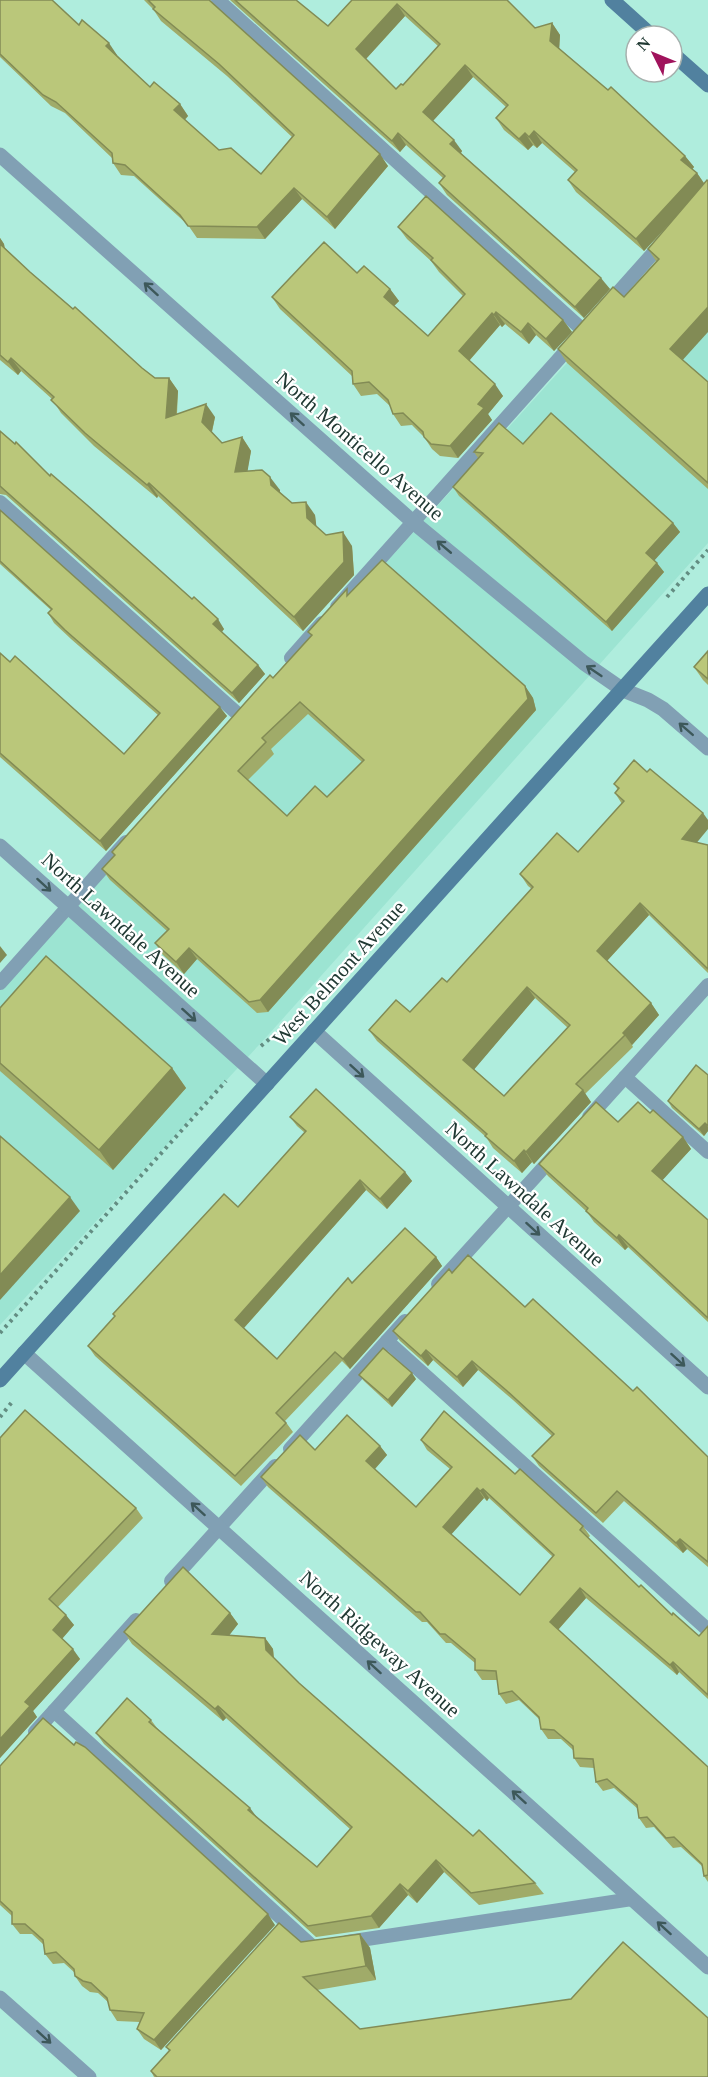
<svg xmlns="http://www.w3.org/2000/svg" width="708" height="2077" viewBox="0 0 708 2077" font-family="'Times New Roman',serif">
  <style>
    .built { fill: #9ce4d2 }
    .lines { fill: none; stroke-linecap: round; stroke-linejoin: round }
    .path { stroke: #638d82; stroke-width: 4; stroke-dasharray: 3 4.5; stroke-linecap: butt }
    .lane { stroke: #81a0b4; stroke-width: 14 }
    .street { stroke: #81a0b4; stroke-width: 15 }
    .secondary { stroke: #51819f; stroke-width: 15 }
    .wall { fill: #a0ab69; fill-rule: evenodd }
    .shaded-wall { fill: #828b55 }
    .building { fill: #bac77a; stroke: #828b55; stroke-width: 1.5; fill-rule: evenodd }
    .oneway { stroke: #3d585a }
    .labels { text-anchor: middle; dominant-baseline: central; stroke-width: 4.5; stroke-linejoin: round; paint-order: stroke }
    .street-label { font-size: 21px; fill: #203933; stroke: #fff }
  </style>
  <rect width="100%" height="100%" fill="#afeddd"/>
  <polygon class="built" points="708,207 708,543 270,1033 0,1325 0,989"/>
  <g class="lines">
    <g class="path">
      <polyline points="667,597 708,550"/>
      <polyline points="261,1046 273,1036"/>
      <polyline points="0,1333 226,1081"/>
      <polyline points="0,1417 12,1402"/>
    </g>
    <g class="lane">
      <polyline points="218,0 584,331"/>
      <polyline points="607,305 664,241"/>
      <polyline points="0,502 239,715"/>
      <polyline points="337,607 574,342"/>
      <polyline points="291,658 322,623"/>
      <polyline points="0,983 126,842"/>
      <polyline points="625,1077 708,1152"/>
      <polyline points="589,1117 708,985"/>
      <polyline points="438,1284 554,1156"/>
      <polyline points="387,1341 708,1630"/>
      <polyline points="290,1449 405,1321"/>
      <polyline points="171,1581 275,1466"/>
      <polyline points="54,1711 313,1947 322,1946"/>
      <polyline points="35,1732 136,1620"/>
      <polyline points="347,1942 632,1899"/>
    </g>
    <g class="street">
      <polyline points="0,155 413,522 584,663 623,690 648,700 663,709 708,748"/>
      <polyline points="0,846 267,1084"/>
      <polyline points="314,1031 708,1387"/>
      <polyline points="24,1353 708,1967"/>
      <polyline points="0,1998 89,2077"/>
    </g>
    <g class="secondary">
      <polyline points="612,0 652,36"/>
      <polyline points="672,53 708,85"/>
      <polyline points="0,1380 708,594"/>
    </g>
  </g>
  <g class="wall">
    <polygon points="0,0 79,25 117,55 150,87 180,104 188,116 185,120 219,150 261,174 292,137 227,76 161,21 153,9 144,0 210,0 388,166 335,229 302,199 265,239 197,238 188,225 134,176 121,175 113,163 112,158 65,113 51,106 0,57"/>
    <path d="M 230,0 L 296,0 L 328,26 L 352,0 L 507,0 L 535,28 L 552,23 L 560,35 L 559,48 L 685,156 L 694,167 L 692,169 L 697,173 L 704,183 L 683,360 L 708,382 L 708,489 L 567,363 L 558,349 L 624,297 L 656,261 L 648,249 L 675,218 L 644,251 L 576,192 L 568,180 L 575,172 L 542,143 L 537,148 L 533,145 L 528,150 L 504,130 L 496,118 L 506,107 L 473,77 L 433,121 L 462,151 L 461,153 L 610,289 L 584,318 L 447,195 L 439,183 L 443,178 L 406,145 L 400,152 ZM 405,16 L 438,46 L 403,85 L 396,89 L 366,59 Z"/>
    <polygon points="398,227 563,320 572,332 554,351 536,335 529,344 505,324 502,327 500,325 469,361 503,396 488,414 492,420 458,458 440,456 432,449 424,437 412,425 401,426 393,414 390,406 377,394 361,396 353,384 352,376 280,309 272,297 357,273 390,289 399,301 394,306 428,336 463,296 439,272 431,261 407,239"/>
    <polygon points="0,238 4,244 5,248 30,272 142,368 155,378 169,378 178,391 177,414 215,417 212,432 222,443 242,437 251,451 247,471 280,490 280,492 292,503 315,515 316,526 326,535 352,546 354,575 303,631 158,496 157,498 94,446 61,413 52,399 21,371 18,375 0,360"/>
    <polygon points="0,431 224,629 222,632 258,665 265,674 239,703 6,495 0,494"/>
    <polygon points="523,444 673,523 680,532 654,560 664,572 612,631 459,496 453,487 478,458 474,452"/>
    <polygon points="0,510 227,716 106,851 0,757 0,653 124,754 158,715 71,639 54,623 48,613 51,610 0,564"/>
    <path d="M 350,593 L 525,686 L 533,698 L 536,710 L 268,1012 L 257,1013 L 197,959 L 184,974 L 163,955 L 155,943 L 167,931 L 110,880 L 102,869 L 114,855 L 112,852 L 311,636 L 308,632 ZM 308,714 L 362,762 L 327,797 L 287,816 L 248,780 L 274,754 L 271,749 Z"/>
    <polygon points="708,651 708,685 703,680 694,667"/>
    <path d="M 614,784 L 697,843 L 708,845 L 708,973 L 649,915 L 607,961 L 651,1003 L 659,1015 L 632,1045 L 633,1047 L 585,1094 L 591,1102 L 534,1164 L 532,1162 L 522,1173 L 493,1148 L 486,1137 L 377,1041 L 369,1030 L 410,1012 L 447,982 L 532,889 L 528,886 L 520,874 L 578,852 L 622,804 L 615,793 L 618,790 ZM 535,998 L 568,1028 L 504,1096 L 474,1069 Z"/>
    <polygon points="0,1008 172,1068 186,1088 113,1170 0,1071"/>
    <polygon points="708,1075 708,1131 704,1136 672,1108 668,1101"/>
    <polygon points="650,1113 683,1137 691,1149 662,1180 708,1220 708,1322 628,1247 625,1250 594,1222 587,1212 548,1176 539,1164 618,1122"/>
    <polygon points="290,1117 405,1172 412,1181 387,1209 366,1190 244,1328 277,1359 352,1283 436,1257 442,1266 350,1369 342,1361 285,1421 293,1432 241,1486 95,1356 88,1346 115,1317 113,1314 238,1207 305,1133 297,1126"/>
    <polygon points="452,1273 525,1307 633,1391 708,1457 708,1567 687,1549 683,1553 624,1501 603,1523 539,1466 532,1456 552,1436 513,1400 478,1370 463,1387 433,1360 428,1366 400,1341 393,1331"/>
    <polygon points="359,1375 416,1379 392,1407 364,1381"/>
    <polygon points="0,1438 136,1508 143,1518 58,1607 74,1625 62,1639 80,1659 33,1711 37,1717 0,1758"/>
    <path d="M 421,1440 L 515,1474 L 583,1526 L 590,1536 L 588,1538 L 639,1587 L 672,1615 L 699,1636 L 708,1626 L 708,1699 L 679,1672 L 677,1675 L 586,1598 L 558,1630 L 708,1767 L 708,1882 L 704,1876 L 703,1867 L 681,1847 L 673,1848 L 654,1827 L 646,1828 L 639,1818 L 638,1809 L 614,1788 L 603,1791 L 596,1782 L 594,1768 L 580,1767 L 574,1758 L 573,1750 L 561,1739 L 548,1739 L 541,1729 L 540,1720 L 519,1700 L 506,1704 L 499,1694 L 498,1680 L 482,1680 L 475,1670 L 475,1663 L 451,1643 L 446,1643 L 427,1622 L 422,1622 L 268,1487 L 261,1477 L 315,1450 L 380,1446 L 387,1455 L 375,1469 L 416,1507 L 450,1469 L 427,1450 ZM 484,1498 L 487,1501 L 489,1498 L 553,1557 L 520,1595 L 451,1534 Z"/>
    <polygon points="230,1613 238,1624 229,1635 265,1638 273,1649 274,1658 299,1683 473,1836 535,1883 544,1894 479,1905 444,1872 417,1903 408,1895 379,1928 316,1937 104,1744 96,1733 151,1720 157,1728 257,1818 317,1867 350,1829 226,1718 223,1721 132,1644 124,1632"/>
    <polygon points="0,1766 275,1925 161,2050 144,2039 137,2029 140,2022 117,2021 110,2010 108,2002 98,1993 90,1992 82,1986 75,1976 75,1973 64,1963 53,1964 45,1954 44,1945 32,1934 20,1934 12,1924 12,1916 0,1905"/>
    <polygon points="360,1934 370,1948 376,1980 317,1990 360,2029 708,2077 154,2077 151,2071 169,2051 166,2047 301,1942"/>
  </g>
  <g class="shaded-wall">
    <polygon points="397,4 405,16 364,61 356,49"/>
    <polygon points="552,23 560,35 559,52 550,41"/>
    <polygon points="109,43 117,55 115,57 106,46"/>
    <polygon points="465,65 473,77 431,123 423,112"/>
    <polygon points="180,104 188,116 182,122 174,110"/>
    <polygon points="534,131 542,143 537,148 529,137"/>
    <polygon points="398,133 406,145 400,152 392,141"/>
    <polygon points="525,133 533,145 528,150 519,139"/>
    <polygon points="454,140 462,151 459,156 450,144"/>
    <polygon points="380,154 388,166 335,229 327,217"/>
    <polygon points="685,156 694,167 690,172 681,160"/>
    <polygon points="697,173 705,185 644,251 636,239"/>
    <polygon points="294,188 302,199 265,239 257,227"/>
    <polygon points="0,238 4,244 5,254 0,246"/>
    <polygon points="601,278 610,289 584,318 575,307"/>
    <polygon points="390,289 399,301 392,308 384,297"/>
    <polygon points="708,307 708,332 680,363 670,349"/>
    <polygon points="496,312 505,324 502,327 494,315"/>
    <polygon points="492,313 500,325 467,363 459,351"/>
    <polygon points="563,320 572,332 554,351 546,339"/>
    <polygon points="528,323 536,335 529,344 521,332"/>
    <polygon points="11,358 21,371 18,375 8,362"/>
    <polygon points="169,378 178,391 175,432 166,418"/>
    <polygon points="495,384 503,396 488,414 492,420 458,458 450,446 478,404"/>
    <polygon points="206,404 215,417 211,435 202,422"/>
    <polygon points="242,437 251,451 245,486 235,472"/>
    <polygon points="270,477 280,490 280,498 271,485"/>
    <polygon points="149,483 158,496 157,498 147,485"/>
    <polygon points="306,502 315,515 317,531 307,518"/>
    <polygon points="673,523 680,532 653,562 646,553"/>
    <polygon points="343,532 352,546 354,575 303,631 294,617"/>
    <polygon points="657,563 664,572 612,631 606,622"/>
    <polygon points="218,619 224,629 220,634 213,624"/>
    <polygon points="258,665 265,674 239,703 232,693"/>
    <polygon points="525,686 533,698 536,710 268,1012 260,1000"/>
    <polygon points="220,707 227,716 106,851 100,841"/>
    <polygon points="703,813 708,820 708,829 690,851 682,839"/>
    <polygon points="640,903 649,915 605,963 597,951"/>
    <polygon points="0,946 7,955 0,963"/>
    <polygon points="189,948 197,959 184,974 176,962"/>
    <polygon points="527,987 535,998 472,1072 463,1060"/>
    <polygon points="651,1003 659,1015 632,1045 623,1033"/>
    <polygon points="172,1068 186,1088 113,1170 99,1150"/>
    <polygon points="583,1090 591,1102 534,1164 526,1152"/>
    <polygon points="705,1123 708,1127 708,1131 704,1136 699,1129"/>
    <polygon points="683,1137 691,1149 660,1183 652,1171"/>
    <polygon points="524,1150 532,1162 522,1173 514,1161"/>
    <polygon points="405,1172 412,1181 387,1209 380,1199"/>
    <polygon points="360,1180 366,1190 242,1330 235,1320"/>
    <polygon points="70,1197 80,1211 0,1300 0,1275"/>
    <polygon points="619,1235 628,1247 625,1250 617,1238"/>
    <polygon points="436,1257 442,1266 350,1369 343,1359"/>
    <polygon points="426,1350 433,1360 428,1366 421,1356"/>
    <polygon points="472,1361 478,1370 463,1387 457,1377"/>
    <polygon points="412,1373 416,1379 392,1407 388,1400"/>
    <polygon points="380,1446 387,1455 373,1471 366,1461"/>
    <polygon points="477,1488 484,1498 449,1537 443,1527"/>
    <polygon points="483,1489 489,1498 487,1501 480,1491"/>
    <polygon points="680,1539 687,1549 683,1553 676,1543"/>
    <polygon points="580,1588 586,1598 556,1632 550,1622"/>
    <polygon points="230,1613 238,1624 221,1646 212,1634"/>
    <polygon points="66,1615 74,1625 60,1641 53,1630"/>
    <polygon points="265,1638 273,1649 274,1662 266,1650"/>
    <polygon points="73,1649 80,1659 33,1711 37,1717 0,1758 0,1739 25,1702"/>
    <polygon points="673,1662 679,1672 677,1675 670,1665"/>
    <polygon points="218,1706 226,1718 223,1721 215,1709"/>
    <polygon points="250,1808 259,1820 248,1810"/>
    <polygon points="436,1860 444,1872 417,1903 408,1891"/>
    <polygon points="400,1884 408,1895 379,1928 371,1916"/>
    <polygon points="268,1914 275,1925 161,2050 154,2040"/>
    <polygon points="360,1934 370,1948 376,1980 366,1966"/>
  </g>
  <g class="building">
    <polygon points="0,0 52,0 79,25 82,20 109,43 106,46 150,87 154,82 180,104 174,110 219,150 231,148 261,174 294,135 219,64 153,9 155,7 148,0 209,0 380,154 327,217 294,188 257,227 188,226 180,215 125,165 113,163 112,153 56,102 43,95 0,54"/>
    <path d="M 235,0 L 296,0 L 328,26 L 352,0 L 507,0 L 535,28 L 552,23 L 550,41 L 608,90 L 611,87 L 685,156 L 681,160 L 697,173 L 636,239 L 568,180 L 577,170 L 534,131 L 529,137 L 525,133 L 519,139 L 496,118 L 508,105 L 465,65 L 423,112 L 454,140 L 450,144 L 601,278 L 575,307 L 439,183 L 445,176 L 398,133 L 392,141 ZM 397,4 L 440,44 L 403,85 L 401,84 L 396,89 L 356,49 Z"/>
    <polygon points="707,180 708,181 708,307 670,349 708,382 708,483 558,349 613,287 624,297 659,259 648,249"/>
    <polygon points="426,196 563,320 546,339 528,323 521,332 496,312 494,315 492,313 459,351 495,384 478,404 484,408 450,446 431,444 424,437 423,432 403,413 393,414 388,400 369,382 353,384 352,371 272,297 324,242 357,273 364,266 390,289 384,297 428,336 465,294 431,260 433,258 398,227"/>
    <polygon points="0,244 30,272 73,309 75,307 142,368 155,378 169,378 166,418 206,404 202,422 222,443 242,437 235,472 262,470 270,477 271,485 292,503 306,502 307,518 326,535 343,532 344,562 294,617 149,483 147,485 85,433 51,400 54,397 11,358 8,362 0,355"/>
    <polygon points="551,413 673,523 646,553 657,563 606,622 453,487 483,453 474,452 499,423 523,444"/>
    <polygon points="0,431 15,444 16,442 50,476 51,474 87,505 192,599 194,597 218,619 213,624 258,665 232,693 0,486"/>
    <polygon points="0,510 220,707 100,841 0,753 0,653 10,662 15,656 124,754 160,713 65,630 48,613 52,609 0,561"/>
    <path d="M 382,560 L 525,686 L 528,699 L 260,1000 L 249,1002 L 189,948 L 176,962 L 155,943 L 169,929 L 102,869 L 115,855 L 112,852 L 270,675 L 273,678 L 312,635 L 308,632 L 347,589 L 347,596 ZM 300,702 L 364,760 L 327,797 L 315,786 L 287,816 L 238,771 L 266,742 L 262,738 Z"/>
    <polygon points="708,651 708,679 694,667"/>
    <path d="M 634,760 L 647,772 L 650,769 L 703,813 L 682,839 L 708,845 L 708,969 L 640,903 L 597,951 L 651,1003 L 623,1033 L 625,1035 L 576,1084 L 583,1090 L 526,1152 L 524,1150 L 514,1161 L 485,1136 L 487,1134 L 369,1030 L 396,1000 L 410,1012 L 442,978 L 447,982 L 533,887 L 520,874 L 557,833 L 578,852 L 624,801 L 615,793 L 619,788 L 614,784 ZM 527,987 L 570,1025 L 504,1096 L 463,1060 Z"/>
    <polygon points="46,956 172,1068 99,1150 0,1063 0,1008"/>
    <polygon points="696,1065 708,1075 708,1126 705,1123 699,1129 668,1101"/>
    <polygon points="316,1089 405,1172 380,1199 360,1180 235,1320 277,1359 348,1278 352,1283 405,1228 436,1257 343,1359 335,1352 276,1413 286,1423 235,1476 88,1346 115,1316 113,1314 224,1194 238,1207 306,1131 290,1117"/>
    <polygon points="596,1102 618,1122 638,1102 650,1113 653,1110 683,1137 652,1171 708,1220 708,1318 619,1235 617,1238 586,1211 588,1208 539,1164"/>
    <polygon points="0,1136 70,1197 0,1275"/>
    <polygon points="468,1255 525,1307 533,1299 633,1391 637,1387 708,1457 708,1562 680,1539 676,1543 617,1491 596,1513 532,1456 554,1434 506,1390 472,1361 457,1377 426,1350 421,1356 393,1331 449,1269 452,1273"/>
    <polygon points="383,1348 412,1373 388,1400 359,1375"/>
    <polygon points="25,1410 136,1508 49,1599 66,1615 53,1630 73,1649 25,1702 30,1706 0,1739 0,1438"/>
    <path d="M 444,1411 L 515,1474 L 520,1469 L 583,1526 L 580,1530 L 639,1587 L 641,1585 L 672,1615 L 673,1613 L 699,1636 L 708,1626 L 708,1695 L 673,1662 L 670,1665 L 580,1588 L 550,1622 L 708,1767 L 708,1875 L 704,1876 L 702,1864 L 674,1837 L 666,1838 L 647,1817 L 639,1818 L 637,1805 L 607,1779 L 596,1782 L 593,1759 L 574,1758 L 573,1746 L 554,1730 L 541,1729 L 539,1717 L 512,1691 L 499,1694 L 496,1671 L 475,1670 L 475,1659 L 445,1634 L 440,1634 L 420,1612 L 416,1612 L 261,1477 L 300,1435 L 315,1450 L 347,1415 L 380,1446 L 366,1461 L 416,1507 L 452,1467 L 421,1440 ZM 477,1488 L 480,1491 L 483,1489 L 554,1555 L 520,1595 L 443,1527 Z"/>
    <polygon points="183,1567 230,1613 212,1634 265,1638 266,1650 299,1683 473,1836 479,1830 535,1883 471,1893 436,1860 408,1891 400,1884 371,1916 308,1926 96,1733 127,1698 151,1720 149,1722 250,1808 248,1810 317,1867 352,1827 218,1706 215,1709 124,1632"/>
    <polygon points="43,1718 74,1745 76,1742 85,1747 268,1914 154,2040 137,2029 144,2013 110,2010 107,1998 91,1983 83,1981 75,1976 74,1969 56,1952 45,1954 43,1940 25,1924 12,1924 12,1912 0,1901 0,1766"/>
    <polygon points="279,1923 301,1942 360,1934 366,1966 303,1977 360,2029 571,1999 623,1942 708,2018 708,2077 157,2077 151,2071 170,2050 166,2047"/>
  </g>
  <defs><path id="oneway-shaft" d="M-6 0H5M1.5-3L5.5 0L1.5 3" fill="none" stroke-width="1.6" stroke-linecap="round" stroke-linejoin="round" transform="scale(1.5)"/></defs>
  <g class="oneway">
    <use href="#oneway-shaft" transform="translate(151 289) rotate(-138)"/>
    <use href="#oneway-shaft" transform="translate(297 419) rotate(-138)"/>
    <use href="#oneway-shaft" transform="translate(444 547) rotate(-140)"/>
    <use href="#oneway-shaft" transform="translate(594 671) rotate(-146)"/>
    <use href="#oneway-shaft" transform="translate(686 729) rotate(-139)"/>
    <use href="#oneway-shaft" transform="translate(44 885) rotate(42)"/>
    <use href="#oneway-shaft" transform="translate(189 1015) rotate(42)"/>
    <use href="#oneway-shaft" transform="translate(357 1071) rotate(42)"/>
    <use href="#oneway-shaft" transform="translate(533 1229) rotate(42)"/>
    <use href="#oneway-shaft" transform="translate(678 1360) rotate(42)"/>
    <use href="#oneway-shaft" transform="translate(198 1509) rotate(-138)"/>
    <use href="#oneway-shaft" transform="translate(374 1667) rotate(-138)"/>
    <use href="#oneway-shaft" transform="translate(519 1797) rotate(-138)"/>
    <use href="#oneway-shaft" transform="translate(664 1928) rotate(-138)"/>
    <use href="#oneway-shaft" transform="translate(44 2037) rotate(42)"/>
  </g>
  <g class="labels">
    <g class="street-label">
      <text transform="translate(360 446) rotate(41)">North Monticello Avenue</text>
      <text transform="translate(121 925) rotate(42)">North Lawndale Avenue</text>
      <text transform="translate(339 973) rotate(-48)">West Belmont Avenue</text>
      <text transform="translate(525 1194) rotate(42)">North Lawndale Avenue</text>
      <text transform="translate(380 1644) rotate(42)">North Ridgeway Avenue</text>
    </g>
  </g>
  <g transform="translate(654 54) rotate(313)"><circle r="28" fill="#ffffff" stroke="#a6b0ad" stroke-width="1.5"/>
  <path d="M0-4.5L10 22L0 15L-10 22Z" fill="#a0135c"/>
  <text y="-9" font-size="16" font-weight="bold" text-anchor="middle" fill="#203933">N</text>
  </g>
</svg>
